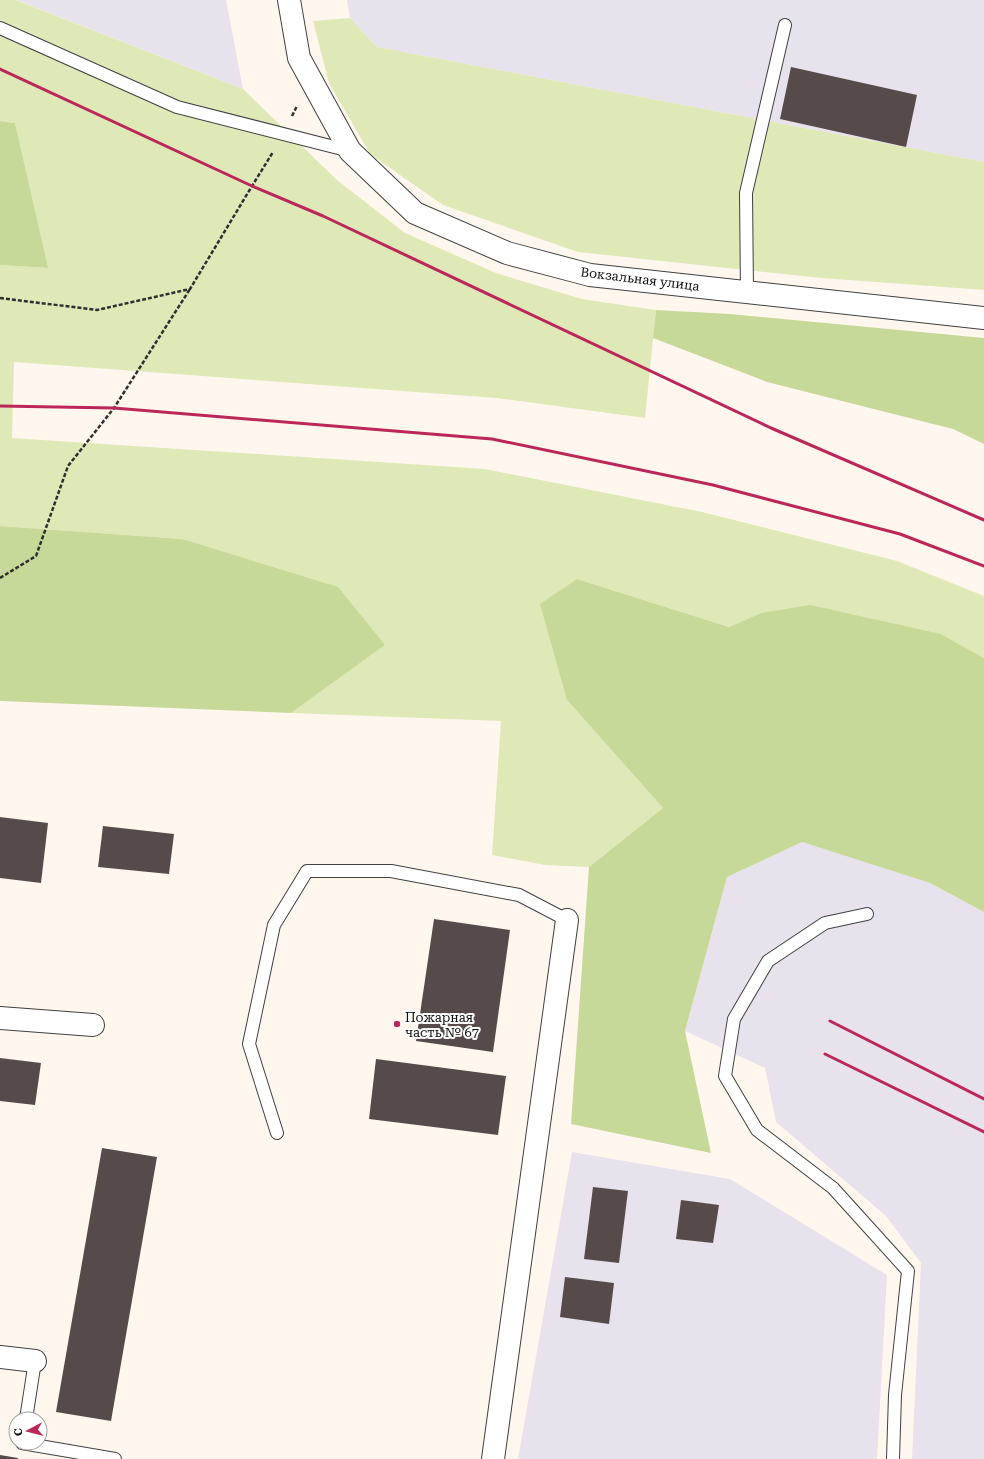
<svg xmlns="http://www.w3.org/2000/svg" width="984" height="1459" viewBox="0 0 984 1459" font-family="'Roboto Serif',serif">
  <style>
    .industrial { fill: #e8e2ec }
    .green { fill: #dfe9b8 }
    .forest { fill: #c7d998 }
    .building { fill: #564b4a }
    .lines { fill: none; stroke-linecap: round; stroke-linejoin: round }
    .service-casing { stroke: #404040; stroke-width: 14 }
    .minor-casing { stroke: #404040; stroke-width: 24 }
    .path { stroke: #2f2f2f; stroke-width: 2.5; stroke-dasharray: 4 2; stroke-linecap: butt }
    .service { stroke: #fff; stroke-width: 12 }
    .minor { stroke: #fff; stroke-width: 22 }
    .rail { stroke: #bb2758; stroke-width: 3 }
    .poi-dot { fill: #bb2758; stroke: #fff; stroke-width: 1.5 }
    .labels { text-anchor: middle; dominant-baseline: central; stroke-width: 4; stroke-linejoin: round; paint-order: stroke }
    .street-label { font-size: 13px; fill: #0d0d0d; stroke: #fff }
    .poi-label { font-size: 13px; fill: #0d0d0d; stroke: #fff; text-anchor: start }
  </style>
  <rect width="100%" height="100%" fill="#fff7ee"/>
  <g class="industrial">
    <polygon points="16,0 226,0 243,89 17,0"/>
    <polygon points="347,0 984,0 984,162 377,47 350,18"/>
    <polygon points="802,842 930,883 984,912 984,1459 912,1459 921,1263 886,1216 776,1122 765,1068 685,1031 727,877"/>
    <polygon points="572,1152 730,1179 887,1275 877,1459 518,1459"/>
  </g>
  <g class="green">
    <polygon points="0,0 16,0 243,89 337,180 405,233 496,273 582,299 656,310 645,418 496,398 14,362 12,438 485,469 702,512 897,561 984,596 984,658 941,634 761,613 729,627 577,579 567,700 663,808 589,867 545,865 492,855 501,721 291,713 385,645 182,539 0,526 0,265 47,268 15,123 0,121"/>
    <polygon points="350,18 377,47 984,162 984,290 821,278 578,252 443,205 370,154 329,83 313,21"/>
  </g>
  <g class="forest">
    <polygon points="0,121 15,123 48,268 0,265"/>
    <polygon points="656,310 730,314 984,338 984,444 953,429 767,382 653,338"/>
    <polygon points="0,526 182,539 338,587 385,645 291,713 0,701"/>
    <polygon points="577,579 729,627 761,613 810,605 941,634 984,658 984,912 930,883 802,842 727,877 685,1031 711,1153 571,1124 589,867 663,808 567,700 540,604"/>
  </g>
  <g class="building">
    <polygon points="791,67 917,95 906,147 780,119"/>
    <polygon points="0,817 48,823 41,883 0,878"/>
    <polygon points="103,826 174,834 169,874 98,867"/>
    <polygon points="434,919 510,930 493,1052 416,1041"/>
    <polygon points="0,1058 41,1063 35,1105 0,1101"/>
    <polygon points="376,1059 506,1076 498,1135 369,1119"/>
    <polygon points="102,1148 157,1157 111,1421 56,1412"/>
    <polygon points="593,1187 628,1191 619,1263 584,1259"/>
    <polygon points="681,1200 719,1205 713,1243 676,1239"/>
    <polygon points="565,1277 614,1283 609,1324 560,1317"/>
    <polygon points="0,1455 18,1458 18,1459 0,1459"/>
  </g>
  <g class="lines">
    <g class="service-casing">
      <g id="service">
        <polyline points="0,28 177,107 350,151"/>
        <polyline points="747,292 746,193 785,25"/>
        <polyline points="867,914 825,923 768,961 734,1019 725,1076 757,1130 833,1188 908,1271 895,1395 893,1459"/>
        <polyline points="277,1133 249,1044 274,925 307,871 391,871 519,895 567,920"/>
        <polyline points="26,1419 35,1361"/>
        <polyline points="22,1443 115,1459"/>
      </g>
    </g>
    <g class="minor-casing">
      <g id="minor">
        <polyline points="289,0 299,58 350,151 415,213 507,253 590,275 984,318"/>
        <polyline points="0,1018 93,1025"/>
        <polyline points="0,1357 35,1361"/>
        <polyline points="493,1459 567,920"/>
      </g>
    </g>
    <g class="path">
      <polyline points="292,116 297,106"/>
      <polyline points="0,298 97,310 190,289 252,186 273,152"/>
      <polyline points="0,578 36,556 68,466 114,408 190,289"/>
    </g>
    <use href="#service" class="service"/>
    <use href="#minor" class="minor"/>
    <g class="rail">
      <polyline points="0,69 252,186 323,216 771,428 984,520"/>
      <polyline points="0,406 114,408 492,439 713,485 900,534 984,566"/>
      <polyline points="830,1021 984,1099"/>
      <polyline points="825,1054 984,1132"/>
    </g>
  </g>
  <circle class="poi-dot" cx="397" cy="1024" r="4"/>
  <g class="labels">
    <g class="street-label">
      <text transform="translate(640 279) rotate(7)">Вокзальная улица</text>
    </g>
    <g class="poi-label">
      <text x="405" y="1017">Пожарная<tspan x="405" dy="15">часть № 67</tspan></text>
    </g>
  </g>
  <g transform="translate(28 1431) rotate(263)"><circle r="19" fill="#ffffff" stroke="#9e9e9e"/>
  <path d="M0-3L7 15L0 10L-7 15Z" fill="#bb2758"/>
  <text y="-6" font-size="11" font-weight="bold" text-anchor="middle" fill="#0d0d0d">С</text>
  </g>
</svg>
